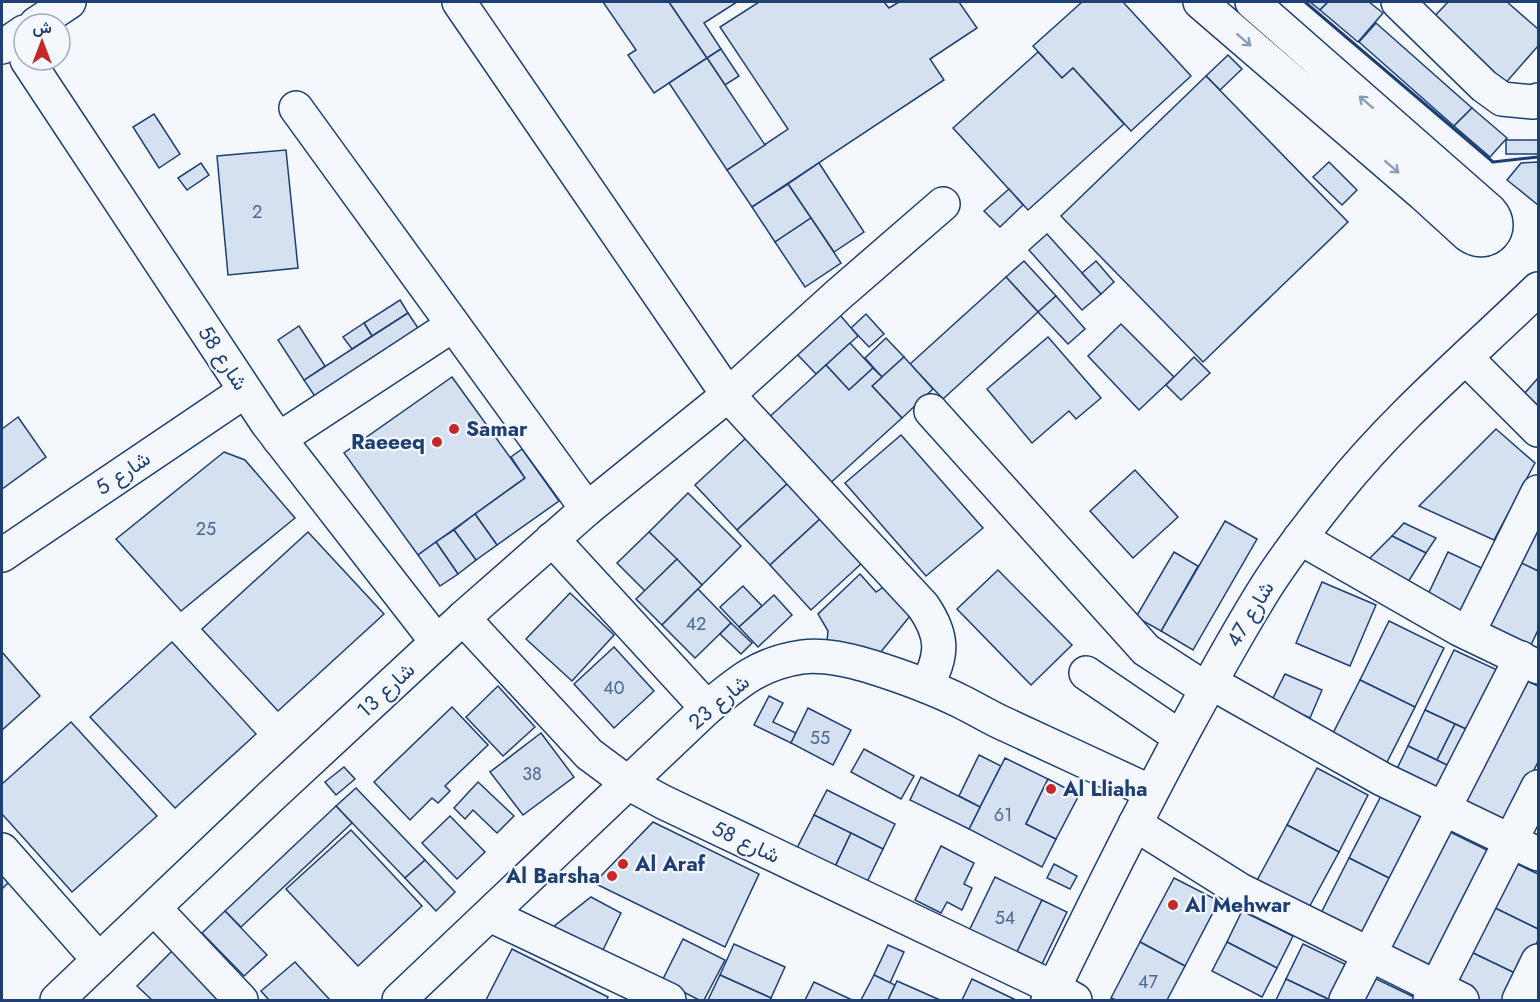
<svg xmlns="http://www.w3.org/2000/svg" width="1540" height="1002" viewBox="0 0 1540 1002" font-family="Jost,Vazirmatn,sans-serif">
  <style>
    .building { fill: #d5e0f0; stroke: #1d3f73; stroke-width: 1.5 }
    .lines { fill: none; stroke-linecap: round; stroke-linejoin: round }
    .minor-casing { stroke: #1d3f73; stroke-width: 36 }
    .major-casing { stroke: #1d3f73; stroke-width: 36 }
    .minor { stroke: #f4f7fb; stroke-width: 33 }
    .major { stroke: #f4f7fb; stroke-width: 33 }
    .wall { stroke: #1d3f73; stroke-width: 3 }
    .oneway { stroke: #889bb7 }
    .poi-dot { fill: #c62828; stroke: #f4f7fb; stroke-width: 2 }
    .labels { text-anchor: middle; dominant-baseline: central; stroke-width: 4.5; stroke-linejoin: round; paint-order: stroke }
    .number-label { font-size: 18px; fill: #4b6792 }
    .street-label { font-size: 21px; fill: #1d3f73; stroke: #f4f7fb }
    .poi-label { font-size: 21px; font-weight: bold; fill: #1d3f73; stroke: #f4f7fb; text-anchor: start }
  </style>
  <rect width="100%" height="100%" fill="#f4f7fb"/>
  <g class="building">
    <polygon points="603,2 669,2 707,58 654,93 628,55 636,50"/>
    <polygon points="669,2 737,2 704,23 721,49 707,58"/>
    <polygon points="759,2 884,2 889,8 899,2 959,2 977,28 930,59 944,80 752,207 727,170 788,129 720,27"/>
    <polygon points="1082,2 1123,2 1191,76 1131,131 1073,68 1062,78 1033,46"/>
    <polygon points="1310,2 1328,2 1320,10"/>
    <polygon points="1328,2 1369,2 1383,13 1358,42 1320,10"/>
    <polygon points="1448,2 1507,2 1538,29 1538,46 1503,86 1430,21"/>
    <polygon points="1376,23 1472,108 1454,126 1359,42"/>
    <polygon points="721,49 739,76 725,85 707,58"/>
    <polygon points="1038,52 1062,78 1073,68 1124,124 1028,210 953,128"/>
    <polygon points="1228,55 1242,69 1220,90 1206,76"/>
    <polygon points="707,58 765,145 727,170 669,83"/>
    <polygon points="1206,76 1348,222 1203,362 1061,216"/>
    <polygon points="1472,108 1507,138 1490,157 1454,126"/>
    <polygon points="154,114 180,154 159,168 133,127"/>
    <rect x="1506" y="140" width="32" height="14"/>
    <polygon points="286,150 298,268 228,275 217,156"/>
    <polygon points="1329,162 1357,190 1342,205 1313,177"/>
    <polygon points="1538,162 1538,205 1507,180 1521,163"/>
    <polygon points="201,163 209,175 187,190 178,178"/>
    <polygon points="819,163 864,232 834,252 788,184"/>
    <polygon points="788,184 811,218 775,242 752,207"/>
    <polygon points="1009,189 1023,205 1000,227 984,211"/>
    <polygon points="811,218 841,263 805,287 775,242"/>
    <polygon points="1047,234 1101,294 1082,310 1029,250"/>
    <polygon points="1024,261 1056,296 1038,312 1006,277"/>
    <polygon points="1096,261 1114,282 1101,294 1082,273"/>
    <polygon points="1006,277 1038,312 943,399 910,364"/>
    <polygon points="1056,296 1085,329 1068,344 1038,312"/>
    <polygon points="400,300 408,313 372,336 364,323"/>
    <polygon points="408,313 422,334 318,401 304,380"/>
    <polygon points="866,314 884,334 869,347 851,328"/>
    <polygon points="840,315 858,336 816,374 797,354"/>
    <polygon points="364,323 372,336 352,349 343,337"/>
    <polygon points="1121,324 1174,377 1139,410 1088,356"/>
    <polygon points="299,326 325,366 304,380 278,340"/>
    <polygon points="1048,337 1101,398 1076,419 1069,411 1032,443 987,389"/>
    <polygon points="886,338 904,357 882,377 865,358"/>
    <polygon points="850,343 873,368 849,390 826,365"/>
    <polygon points="904,357 933,389 902,418 872,386"/>
    <polygon points="1194,357 1210,373 1181,400 1166,385"/>
    <polygon points="826,365 849,390 873,368 882,377 872,386 902,418 826,487 765,421"/>
    <polygon points="452,377 525,478 418,555 344,453"/>
    <polygon points="1538,378 1538,407 1524,394"/>
    <polygon points="18,417 46,457 2,489 2,429"/>
    <polygon points="1496,429 1535,463 1494,540 1419,506"/>
    <polygon points="901,435 983,528 926,576 845,483"/>
    <polygon points="746,438 788,483 737,530 695,485"/>
    <polygon points="522,449 559,501 497,545 475,514 525,478 511,457"/>
    <polygon points="224,452 245,460 295,518 181,611 116,539"/>
    <polygon points="1135,470 1178,517 1133,558 1090,511"/>
    <polygon points="788,483 821,518 770,565 737,530"/>
    <polygon points="688,493 741,546 702,585 649,532"/>
    <polygon points="1538,506 1538,571 1513,559"/>
    <polygon points="475,514 497,545 476,560 454,530"/>
    <polygon points="821,518 862,563 811,610 770,565"/>
    <polygon points="1225,521 1257,539 1193,650 1161,631"/>
    <polygon points="1404,523 1436,538 1426,553 1392,536"/>
    <polygon points="454,530 476,560 458,574 436,542"/>
    <polygon points="308,532 384,614 278,711 202,629"/>
    <polygon points="649,532 677,559 645,591 617,563"/>
    <polygon points="1392,536 1426,553 1405,587 1363,565"/>
    <polygon points="436,542 458,574 440,586 418,555"/>
    <polygon points="1174,552 1198,566 1161,631 1136,617"/>
    <polygon points="1448,552 1488,571 1463,622 1424,603"/>
    <polygon points="677,559 702,585 662,625 636,599"/>
    <polygon points="1513,559 1538,571 1538,630 1530,647 1482,625"/>
    <polygon points="998,570 1072,645 1031,685 957,609"/>
    <polygon points="860,574 876,592 885,586 910,616 880,653 826,651 828,631 818,614"/>
    <polygon points="1322,582 1376,605 1350,666 1296,643"/>
    <polygon points="743,586 762,606 739,627 720,607"/>
    <polygon points="698,589 731,623 695,658 662,625"/>
    <polygon points="570,593 614,635 572,681 526,639"/>
    <polygon points="774,595 792,615 758,647 739,627"/>
    <polygon points="1389,621 1444,648 1415,707 1360,680"/>
    <polygon points="731,623 752,643 741,654 720,634"/>
    <polygon points="172,642 256,734 175,808 90,717"/>
    <polygon points="614,647 654,691 614,728 574,684"/>
    <polygon points="1454,650 1508,675 1479,735 1425,710"/>
    <polygon points="2,652 40,696 2,730"/>
    <polygon points="1285,674 1322,690 1310,718 1272,700"/>
    <polygon points="1521,678 1538,686 1538,762 1506,826 1458,803"/>
    <polygon points="1360,680 1415,707 1383,770 1328,743"/>
    <polygon points="498,686 535,727 503,756 466,717"/>
    <polygon points="769,696 783,703 773,722 796,733 791,743 754,725"/>
    <polygon points="452,707 488,745 445,786 450,791 438,803 432,798 410,820 374,782"/>
    <polygon points="808,708 851,730 833,765 791,743"/>
    <polygon points="1425,710 1455,724 1437,760 1408,746"/>
    <polygon points="71,722 157,816 72,892 2,814 2,784"/>
    <polygon points="1455,724 1479,735 1461,772 1437,760"/>
    <polygon points="541,733 574,777 523,815 490,772"/>
    <polygon points="1408,746 1461,772 1446,802 1393,777"/>
    <polygon points="864,749 914,776 901,799 851,772"/>
    <polygon points="979,755 1001,766 980,807 959,796"/>
    <polygon points="1005,758 1048,779 1026,824 1056,839 1042,867 969,829"/>
    <polygon points="344,767 355,779 336,795 325,782"/>
    <polygon points="1317,768 1368,795 1339,852 1287,825"/>
    <polygon points="921,777 980,807 969,829 910,800"/>
    <polygon points="1048,779 1079,795 1056,839 1026,824"/>
    <polygon points="478,782 514,816 497,833 473,810 465,819 454,808"/>
    <polygon points="356,788 425,860 405,878 336,806"/>
    <polygon points="827,790 895,824 883,849 814,815"/>
    <polygon points="1381,796 1433,823 1401,884 1349,858"/>
    <polygon points="336,806 352,823 241,927 225,911"/>
    <polygon points="814,815 851,833 834,869 796,850"/>
    <polygon points="450,816 485,852 457,879 422,843"/>
    <polygon points="653,822 759,874 725,947 594,883"/>
    <polygon points="1287,825 1339,852 1306,913 1254,886"/>
    <polygon points="1444,829 1495,854 1436,978 1384,953"/>
    <polygon points="351,830 422,906 358,966 286,889"/>
    <polygon points="851,833 883,849 866,884 834,869"/>
    <polygon points="941,846 974,863 964,884 972,888 962,910 947,902 941,913 915,900"/>
    <polygon points="1349,858 1401,884 1369,947 1317,921"/>
    <polygon points="425,860 455,892 436,911 405,878"/>
    <polygon points="1515,863 1538,874 1538,929 1493,907"/>
    <polygon points="1054,864 1077,876 1070,889 1047,878"/>
    <polygon points="2,870 11,880 2,889"/>
    <polygon points="995,877 1042,900 1014,958 967,935"/>
    <polygon points="1174,878 1219,901 1185,966 1140,942"/>
    <polygon points="591,897 621,913 601,954 553,927"/>
    <polygon points="1042,900 1067,912 1039,970 1014,958"/>
    <polygon points="1493,907 1538,929 1538,940 1521,976 1471,952"/>
    <polygon points="225,911 267,955 244,976 202,933"/>
    <polygon points="1242,911 1293,936 1277,968 1227,942"/>
    <polygon points="683,939 725,960 704,1000 699,1000 662,981"/>
    <polygon points="1140,942 1185,966 1167,1000 1116,1000 1111,998"/>
    <polygon points="1227,942 1277,968 1262,997 1212,971"/>
    <polygon points="734,944 785,967 771,998 720,975"/>
    <polygon points="1303,944 1355,969 1340,1000 1330,1000 1286,979"/>
    <polygon points="888,945 904,952 890,983 874,975"/>
    <polygon points="175,948 229,1000 152,1000 137,986"/>
    <polygon points="512,949 608,997 607,1000 486,1000"/>
    <polygon points="1471,952 1521,976 1509,1000 1473,1000 1451,990"/>
    <polygon points="295,962 330,1000 269,1000 261,991"/>
    <polygon points="1366,974 1418,999 1417,1000 1354,1000"/>
    <polygon points="720,975 771,998 770,1000 708,1000"/>
    <polygon points="874,975 895,985 888,1000 861,1000"/>
    <polygon points="972,979 1016,1000 962,1000"/>
    <polygon points="1286,979 1330,1000 1276,1000"/>
    <polygon points="897,981 940,1000 888,1000"/>
    <polygon points="814,982 852,1000 805,1000"/>
  </g>
  <g class="lines">
    <g class="minor-casing">
      <g id="minor">
        <path d="M 459,2 L 728,395 L 923,606 C 943,635 944,655 926,686"/>
        <path d="M 1200,2 L 1423,194 L 1468,235 C 1487,249 1506,229 1490,211 L 1252,2"/>
        <polyline points="1398,2 1484,86 1502,99 1533,102 1538,100"/>
        <polyline points="27,60 267,423 437,642"/>
        <polyline points="296,108 587,509"/>
        <polyline points="1466,358 1538,430"/>
        <polyline points="931,411 1146,650 1206,689"/>
        <polyline points="279,439 453,325"/>
        <polyline points="1300,538 1459,629 1538,667"/>
        <polyline points="552,539 707,708"/>
        <polyline points="2,555 245,391"/>
        <polyline points="463,618 589,754 628,783 663,802 1054,988 1075,1000"/>
        <polyline points="1468,633 1538,492"/>
        <polyline points="1086,673 1180,737"/>
        <polyline points="1210,682 1382,779 1538,854"/>
        <polyline points="1135,824 1240,890 1462,1000"/>
        <polyline points="2,850 99,960"/>
        <polyline points="154,908 241,1000"/>
        <polyline points="490,915 669,1000"/>
        <polyline points="57,1000 268,799 463,618 587,509 728,395 838,295 943,204"/>
        <path d="M 399,1000 L 707,708 C 738,682 760,663 802,657 C 824,654 848,660 869,666 C 901,676 932,687 962,702 C 974,708 986,715 998,721 C 1049,745 1100,768 1151,792"/>
        <path d="M 1048,1000 C 1092,909 1137,818 1185,729 C 1211,681 1237,633 1266,587 C 1287,554 1312,522 1336,492 C 1396,417 1470,355 1538,289"/>
        <polyline points="1346,1000 1521,658"/>
        <polyline points="1430,1000 1538,787"/>
        <polyline points="1519,1000 1538,961"/>
      </g>
    </g>
    <g class="major-casing">
      <g id="major">
        <polyline points="36,24 69,2"/>
        <polyline points="2,47 24,32"/>
      </g>
    </g>
    <use href="#minor" class="minor"/>
    <use href="#major" class="major"/>
    <polyline class="wall" points="1305,2 1493,162 1538,157"/>
  </g>
  <defs><path id="oneway-shaft" d="M-6 0H5M1.5-3L5.5 0L1.5 3" fill="none" stroke-width="1.6" stroke-linecap="round" stroke-linejoin="round" transform="scale(1.5)"/></defs>
  <g class="oneway">
    <use href="#oneway-shaft" transform="translate(1244 40) rotate(41)"/>
    <use href="#oneway-shaft" transform="translate(1366 102) rotate(-139)"/>
    <use href="#oneway-shaft" transform="translate(1392 167) rotate(41)"/>
  </g>
  <g class="poi-dot">
    <circle cx="454" cy="429" r="6"/>
    <circle cx="437" cy="442" r="6"/>
    <circle cx="1051" cy="789" r="6"/>
    <circle cx="623" cy="864" r="6"/>
    <circle cx="612" cy="876" r="6"/>
    <circle cx="1173" cy="905" r="6"/>
  </g>
  <g class="labels">
    <g class="number-label">
      <text x="257" y="212">2</text>
      <text x="206" y="529">25</text>
      <text x="696" y="624">42</text>
      <text x="614" y="688">40</text>
      <text x="820" y="738">55</text>
      <text x="532" y="774">38</text>
      <text x="1003" y="815">61</text>
      <text x="1005" y="918">54</text>
      <text x="1148" y="982">47</text>
    </g>
    <g class="street-label">
      <text transform="translate(223 358) rotate(57)">شارع 58</text>
      <text transform="translate(123 473) rotate(-34)">شارع 5</text>
      <text transform="translate(1250 614) rotate(-59)">شارع 47</text>
      <text transform="translate(386 690) rotate(-43)">شارع 13</text>
      <text transform="translate(719 702) rotate(-40)">شارع 23</text>
      <text transform="translate(746 842) rotate(25)">شارع 58</text>
    </g>
    <g class="poi-label">
      <text x="466" y="429">Samar</text>
      <text x="425" y="442" text-anchor="end">Raeeeq</text>
      <text x="1063" y="789">Al Lliaha</text>
      <text x="635" y="864">Al Araf</text>
      <text x="600" y="876" text-anchor="end">Al Barsha</text>
      <text x="1185" y="905">Al Mehwar</text>
    </g>
  </g>
  <rect width="1540" height="1002" fill="none" stroke="#1d3f73" stroke-width="6"/>
  <g transform="translate(42 42)"><circle r="28" fill="#f4f7fb" stroke="#9eadc5" stroke-width="1.5"/>
  <path d="M0-4.5L10 22L0 15L-10 22Z" fill="#c62828"/>
  <text y="-9" font-size="16" font-weight="bold" text-anchor="middle" fill="#1d3f73">ش</text>
  </g>
</svg>
